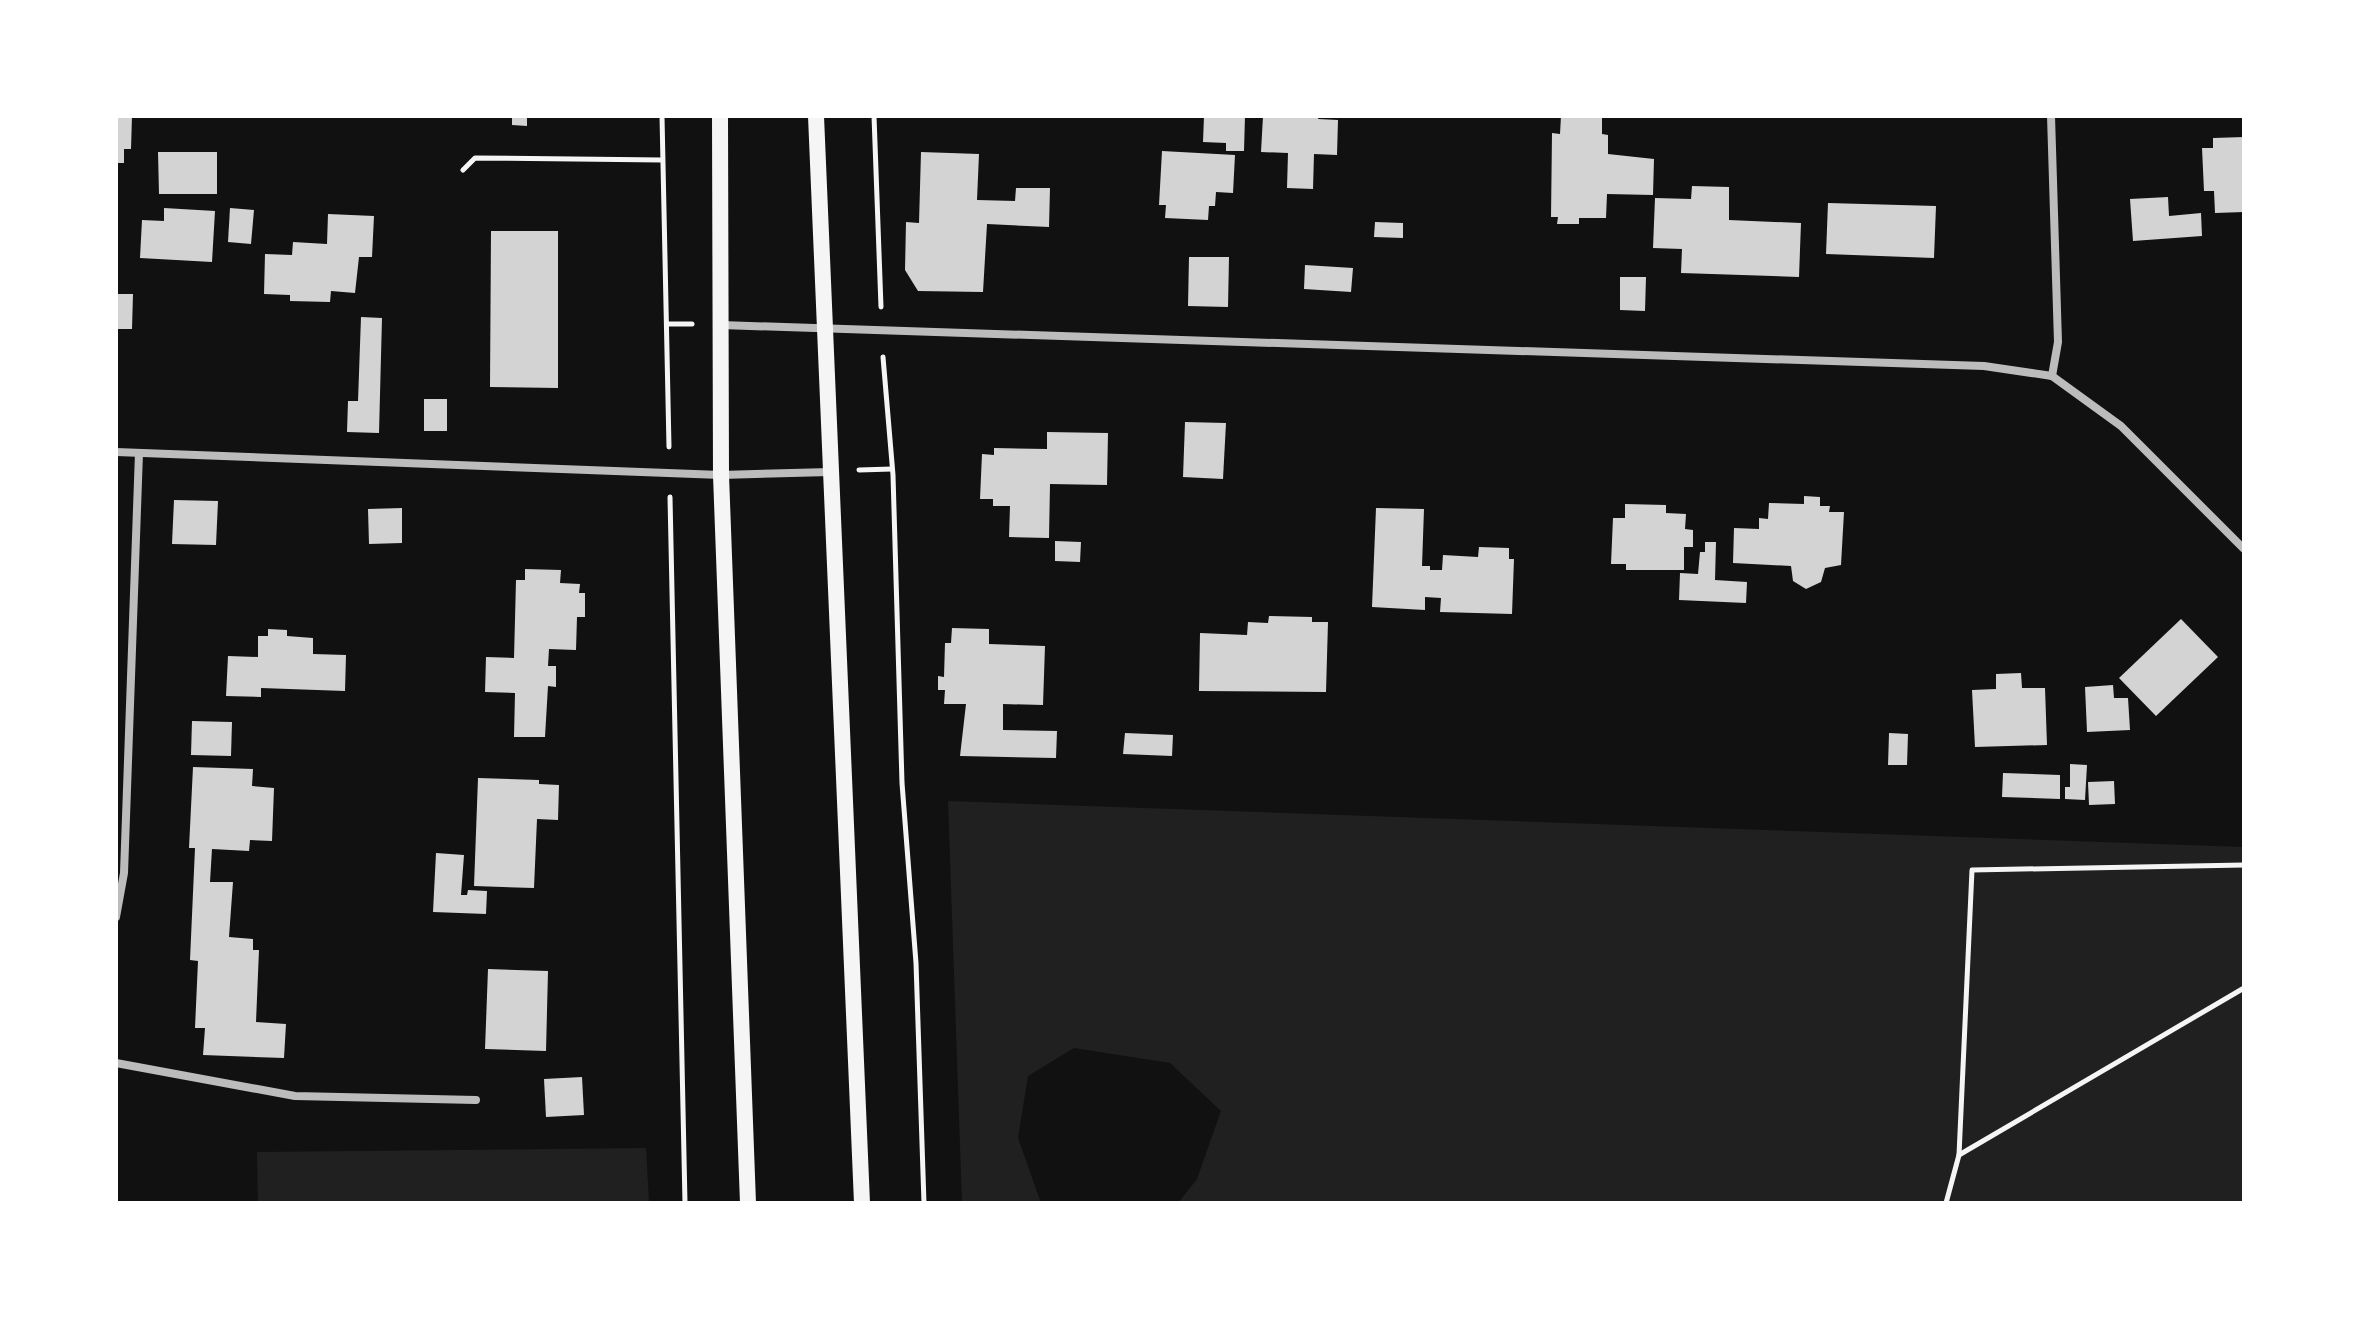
<svg xmlns="http://www.w3.org/2000/svg" width="2360" height="1319" viewBox="0 0 2360 1319" font-family="'Libre Baskerville',serif">
  <style>
    .green { fill: #202020 }
    .building { fill: #d3d3d3 }
    .lines { fill: none; stroke-linecap: round; stroke-linejoin: round }
    .path { stroke: #f5f5f5; stroke-width: 5 }
    .minor { stroke: #bcbcbc; stroke-width: 8 }
    .secondary { stroke: #f5f5f5; stroke-width: 16 }
  </style>
  <rect width="100%" height="100%" fill="#111"/>
  <g class="green">
    <polygon points="948,801 2244,847 2244,1203 1178,1203 1197,1179 1221,1111 1170,1063 1074,1048 1028,1076 1018,1138 1041,1203 962,1203"/>
    <polygon points="646,1148 649,1203 258,1203 257,1152"/>
  </g>
  <g class="building">
    <polygon points="116,116 132,116 131,149 124,149 124,163 116,163"/>
    <polygon points="512,116 527,116 527,126 512,125"/>
    <polygon points="1204,116 1245,116 1244,151 1226,151 1226,143 1203,142"/>
    <polygon points="1263,116 1319,116 1318,119 1338,120 1337,155 1314,154 1313,189 1287,188 1288,153 1261,152"/>
    <polygon points="1561,116 1602,116 1602,134 1608,135 1608,154 1654,159 1653,195 1607,194 1606,218 1579,218 1579,224 1557,224 1558,217 1551,217 1552,133 1560,134"/>
    <polygon points="2244,137 2244,212 2215,213 2214,191 2204,191 2202,148 2213,148 2213,138"/>
    <polygon points="1162,151 1235,155 1233,193 1216,192 1215,206 1209,206 1208,220 1165,218 1166,205 1159,205"/>
    <polygon points="158,152 217,152 217,194 159,194"/>
    <polygon points="921,152 979,154 977,200 1015,201 1016,188 1050,188 1049,227 987,224 983,292 918,291 905,270 906,222 919,223"/>
    <polygon points="1692,186 1729,187 1729,220 1801,223 1799,277 1681,273 1682,249 1653,248 1655,198 1691,199"/>
    <polygon points="2168,197 2169,216 2201,213 2202,236 2133,241 2130,199"/>
    <polygon points="1828,203 1936,206 1934,258 1826,254"/>
    <polygon points="164,208 215,211 212,262 140,258 142,220 164,221"/>
    <polygon points="230,208 254,210 251,244 228,242"/>
    <polygon points="328,214 374,216 372,257 359,257 355,293 331,291 330,302 290,301 290,295 264,294 265,254 292,255 293,242 327,244"/>
    <polygon points="1375,222 1403,223 1403,238 1374,237"/>
    <polygon points="491,231 558,231 558,388 490,387"/>
    <polygon points="1189,257 1229,257 1228,307 1188,306"/>
    <polygon points="1305,265 1353,268 1351,292 1304,289"/>
    <polygon points="1620,277 1646,277 1645,311 1620,310"/>
    <polygon points="116,294 133,294 132,329 116,329"/>
    <polygon points="361,317 382,318 379,433 347,432 348,401 358,401"/>
    <rect x="424" y="399" width="23" height="32"/>
    <polygon points="1185,422 1226,423 1223,479 1183,477"/>
    <polygon points="1047,432 1108,433 1107,485 1050,484 1049,538 1009,537 1010,506 993,506 993,499 980,499 982,454 994,455 994,448 1047,449"/>
    <polygon points="1804,496 1820,497 1820,506 1830,506 1829,512 1844,512 1841,565 1825,568 1821,582 1806,589 1793,581 1791,566 1733,563 1734,528 1759,529 1759,518 1768,519 1769,503 1804,504"/>
    <polygon points="174,500 218,501 216,545 172,544"/>
    <polygon points="1625,504 1666,505 1666,513 1686,514 1685,529 1693,530 1693,547 1684,547 1684,570 1626,570 1626,564 1611,564 1613,518 1625,518"/>
    <polygon points="402,508 402,543 369,544 368,509"/>
    <polygon points="1376,508 1424,509 1422,566 1430,566 1430,570 1442,570 1443,555 1478,557 1479,547 1509,548 1509,559 1514,559 1512,614 1440,612 1441,598 1425,597 1425,610 1372,607"/>
    <polygon points="1055,541 1081,542 1080,562 1055,561"/>
    <polygon points="1705,542 1716,542 1715,580 1747,582 1746,603 1679,600 1680,573 1698,574 1700,552 1705,552"/>
    <polygon points="525,569 561,570 560,583 580,584 579,593 585,593 585,617 577,617 576,650 549,649 548,666 556,666 556,687 548,686 545,737 514,737 515,693 485,692 486,657 514,658 516,580 525,580"/>
    <polygon points="1269,616 1312,617 1312,622 1328,622 1326,692 1199,691 1200,633 1247,635 1248,622 1268,623"/>
    <polygon points="2181,619 2218,657 2156,716 2119,678"/>
    <polygon points="952,628 989,629 989,644 1045,646 1043,705 1003,704 1003,730 1057,731 1056,758 960,756 966,704 944,704 945,690 938,690 938,676 944,677 945,643 951,643"/>
    <polygon points="268,629 287,630 287,636 313,638 313,654 346,655 345,691 261,688 261,697 226,696 228,656 258,657 258,636 268,636"/>
    <polygon points="2021,673 2022,688 2045,688 2047,745 1975,747 1972,690 1996,689 1996,674"/>
    <polygon points="2113,685 2114,698 2128,698 2130,730 2087,732 2085,687"/>
    <polygon points="192,721 232,722 231,756 191,755"/>
    <polygon points="1125,733 1173,735 1172,756 1123,754"/>
    <polygon points="1889,733 1908,734 1907,765 1888,765"/>
    <polygon points="2070,764 2087,765 2085,800 2065,799 2065,787 2070,787"/>
    <polygon points="193,767 253,769 252,786 274,788 272,841 250,840 249,851 212,849 210,882 233,882 229,937 253,939 253,950 259,950 256,1022 286,1024 284,1058 203,1055 205,1028 195,1028 198,961 190,960 195,848 189,848"/>
    <polygon points="2003,773 2060,775 2060,799 2002,797"/>
    <polygon points="478,778 539,780 539,784 559,785 558,820 537,819 534,888 474,886"/>
    <polygon points="2114,781 2115,804 2089,805 2088,782"/>
    <polygon points="436,853 464,855 461,895 467,895 468,890 487,891 486,914 433,912"/>
    <polygon points="488,969 548,971 546,1051 485,1049"/>
    <polygon points="582,1077 584,1115 546,1117 544,1079"/>
  </g>
  <g class="lines">
    <g class="path">
      <polyline points="662,116 669,447"/>
      <polyline points="874,116 881,307"/>
      <polyline points="463,170 475,158 662,160"/>
      <polyline points="667,324 692,324"/>
      <polyline points="883,357 893,475 902,783 916,963 924,1203"/>
      <polyline points="859,470 892,469"/>
      <polyline points="670,497 685,1203"/>
      <polyline points="1959,1155 2244,988"/>
      <polyline points="1946,1203 1959,1155 1972,870 2244,865"/>
    </g>
    <g class="minor">
      <polyline points="2051,116 2058,342 2052,376"/>
      <polyline points="721,325 1984,366 2052,376 2121,426 2244,549"/>
      <polyline points="116,452 721,475 830,472"/>
      <polyline points="116,917 124,873 139,453"/>
      <polyline points="116,1063 295,1096 476,1100"/>
    </g>
    <g class="secondary">
      <polyline points="720,116 721,475 748,1203"/>
      <polyline points="816,116 862,1203"/>
    </g>
  </g>
  <rect width="2360" height="1319" fill="none" stroke="#ffffff" stroke-width="236"/>
</svg>
